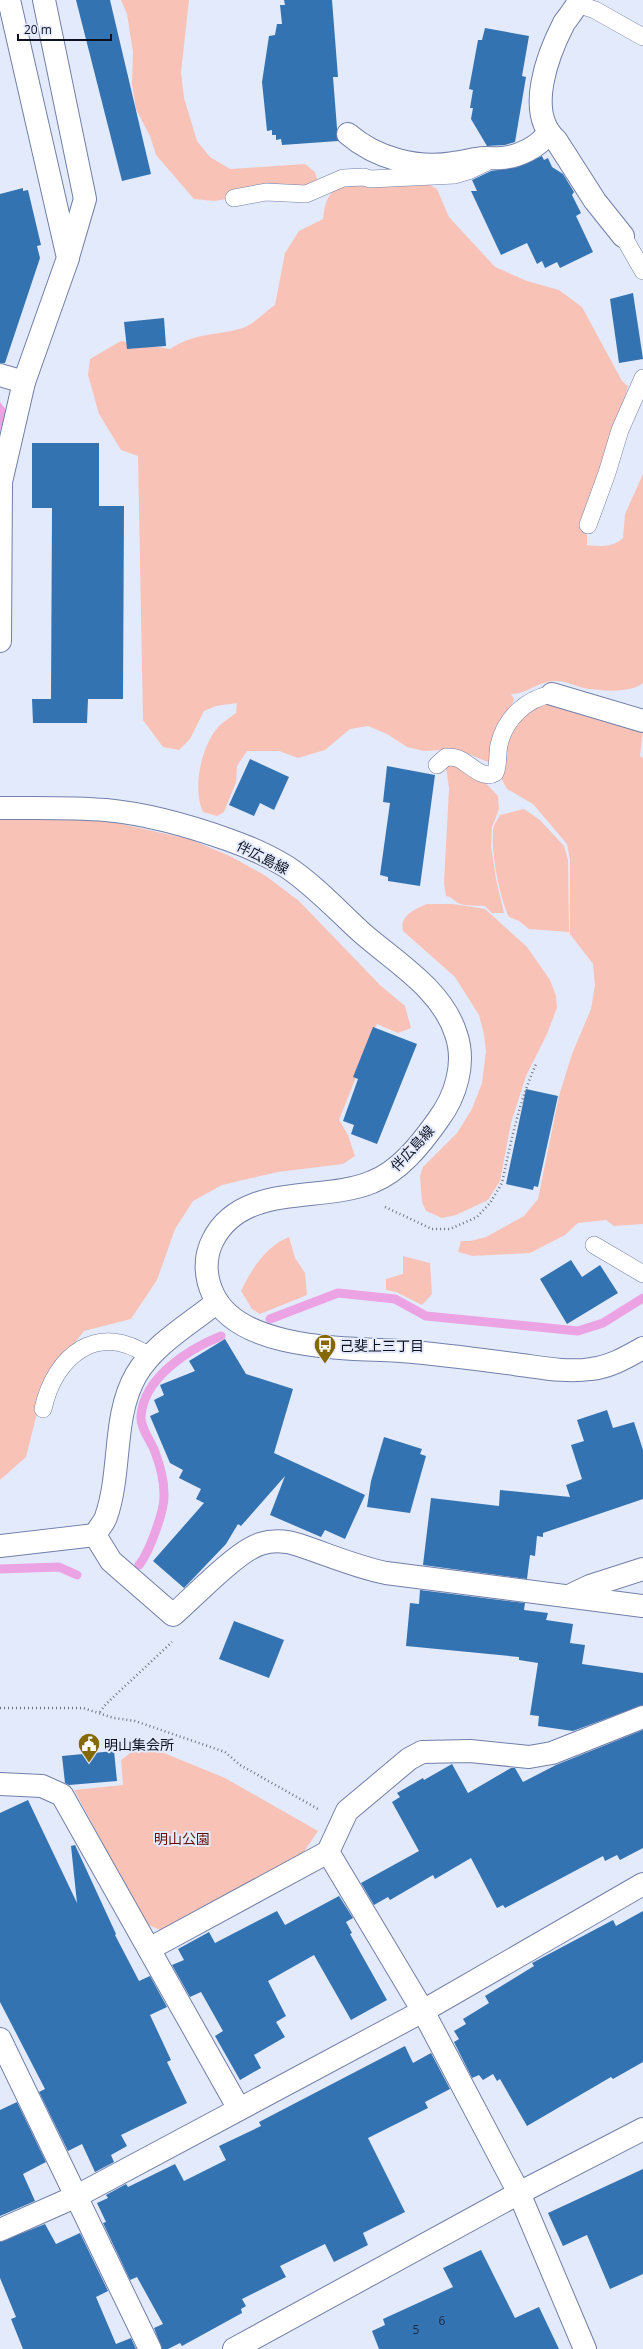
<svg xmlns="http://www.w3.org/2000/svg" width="643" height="2349" viewBox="0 0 643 2349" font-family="'Open Sans','Noto Sans JP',sans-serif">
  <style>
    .green { fill: #f9c2b7 }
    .water { fill: #eba3e3 }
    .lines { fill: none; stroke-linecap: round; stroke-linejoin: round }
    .stream { stroke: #eba3e3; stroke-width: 9 }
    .building { fill: #3473b1 }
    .service-casing { stroke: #727fa8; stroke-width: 18 }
    .minor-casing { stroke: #727fa8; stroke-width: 24 }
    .tertiary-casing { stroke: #727fa8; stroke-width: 24 }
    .secondary-casing { stroke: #727fa8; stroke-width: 24 }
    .path { stroke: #707586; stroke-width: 2.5; stroke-dasharray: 1 3; stroke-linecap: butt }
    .service { stroke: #fff; stroke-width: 17 }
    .minor { stroke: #fff; stroke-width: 22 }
    .tertiary { stroke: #fff; stroke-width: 22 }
    .secondary { stroke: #fff; stroke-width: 22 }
    .labels { text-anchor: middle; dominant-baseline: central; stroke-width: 4; stroke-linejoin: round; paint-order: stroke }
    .number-label { font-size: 12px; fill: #172a44 }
    .street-label { font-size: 14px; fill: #0d1120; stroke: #e3eafc }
    .poi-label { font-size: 14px; fill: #0d1120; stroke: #e3eafc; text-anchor: start }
    .park-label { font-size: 14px; fill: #620e05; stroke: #e3eafc }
  </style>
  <rect width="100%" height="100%" fill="#e3eafc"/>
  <g class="green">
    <polygon points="121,0 189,0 181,72 184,98 197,141 210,157 230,169 305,164 315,172 319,185 214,201 194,199 156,155 150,136 136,109 132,84 133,52 127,14"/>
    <path d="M 350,182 L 425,182 L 437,189 L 449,217 L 495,267 L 527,281 L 559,290 L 582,307 L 622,381 L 628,386 L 587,532 L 587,545 C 600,547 614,547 623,538 L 625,514 L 643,474 L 643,683 C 631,693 604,691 589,689 C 579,688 567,681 557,681 C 537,681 528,694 511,694 L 514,699 L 511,707 L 492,762 L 488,762 L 461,751 L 442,750 L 424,751 L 407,747 L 387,734 L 368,726 L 350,729 L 325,750 L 298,758 L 279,751 L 247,751 L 237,766 L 236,782 L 224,812 L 217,816 L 203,812 C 192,788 201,746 219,726 C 224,721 231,717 236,713 L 237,703 L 216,706 L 204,711 L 190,739 L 179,750 L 163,747 L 143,720 L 138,456 L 121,450 L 99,414 L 88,375 L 90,359 L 121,341 L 170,349 C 196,332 216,336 243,328 C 254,324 266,311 275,305 L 285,253 L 299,231 L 323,219 C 326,197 329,190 350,182 Z"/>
    <polygon points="542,702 643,729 640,756 643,758 643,1224 614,1226 606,1220 578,1223 565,1235 530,1253 473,1256 458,1252 461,1241 470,1241 486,1237 524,1216 538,1199 559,1096 572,1054 591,1009 595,985 593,964 570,934 570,860 567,844 533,804 507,789 500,776 514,717"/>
    <path d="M 450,761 L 478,775 L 498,796 L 499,809 L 492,827 L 491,846 L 496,879 L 504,913 L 492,913 L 485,906 C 476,905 466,907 458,903 C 453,900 452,897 446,896 L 444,883 L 449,788 L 446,767 Z"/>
    <path d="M 524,809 L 540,820 L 564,846 L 568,860 L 569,932 L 529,929 L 519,921 L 509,917 C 500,899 489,846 494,826 C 495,823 498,819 500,815 Z"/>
    <polygon points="0,814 82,817 117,823 189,839 230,856 266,876 299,901 380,985 405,1006 411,1028 398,1033 377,1024 339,1120 348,1135 355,1156 343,1164 278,1172 222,1185 193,1201 175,1229 157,1280 131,1319 84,1331 45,1381 26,1457 0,1480"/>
    <path d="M 427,904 L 453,904 L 485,909 L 527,947 L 550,980 L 556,996 L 557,1008 L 547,1034 L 526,1076 L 511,1123 L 500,1181 L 488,1200 L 456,1215 L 442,1218 L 426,1211 L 422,1202 L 420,1176 L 423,1167 L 457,1133 L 472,1109 L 482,1083 L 486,1051 L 484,1035 L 479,1015 L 455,977 L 403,931 C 399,916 415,909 427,904 Z"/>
    <path d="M 289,1237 L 295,1258 L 305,1273 L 307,1295 L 260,1314 L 252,1309 L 241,1291 C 251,1270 266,1246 289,1237 Z"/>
    <polygon points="403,1256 430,1263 432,1294 422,1305 396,1292 386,1290 386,1279 403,1274"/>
    <polygon points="142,1744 225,1778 318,1831 303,1853 163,1931 146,1924 74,1790 123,1785 121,1760"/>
  </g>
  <polygon class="water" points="0,402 6,410 0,432"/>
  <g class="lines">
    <g class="stream">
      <polyline points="270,1319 338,1293 395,1299 426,1316 578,1331 603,1323 643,1298"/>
      <path d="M 139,1565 C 149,1553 165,1510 164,1494 C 164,1480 160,1465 155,1452 C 151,1441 140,1428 141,1416 C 144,1377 189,1349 221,1336"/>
      <polyline points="0,1569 59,1567 77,1575"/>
    </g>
  </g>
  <g class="building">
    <polygon points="76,0 110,0 151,174 122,181"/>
    <polygon points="284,0 332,0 338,77 333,77 338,141 282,145 281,139 276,140 276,135 272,135 272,130 267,131 262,82 269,36 275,35 277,24 282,24 280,5 285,5"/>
    <polygon points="485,28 529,36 522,76 526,77 515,142 505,145 487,146 471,119 473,108 470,108 473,90 469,89 478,40 482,40"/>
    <polygon points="542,156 544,160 548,158 552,167 563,174 574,192 572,195 581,213 576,216 593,252 560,268 557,262 545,268 542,261 537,264 527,243 501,255 471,191 477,191 472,180 491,171 518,167"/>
    <polygon points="23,188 23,191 28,190 41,245 37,246 40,258 5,363 0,363 0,194"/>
    <polygon points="633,293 643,359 619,363 610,299"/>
    <polygon points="164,318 166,346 127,349 124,322"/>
    <polygon points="32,443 99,443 99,506 124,506 123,699 88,699 87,723 33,723 32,699 51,699 52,508 32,508"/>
    <polygon points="250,759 289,777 274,810 260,803 254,816 229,805"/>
    <polygon points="387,766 435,775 420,886 388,881 388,877 380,875 390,803 383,802"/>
    <polygon points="373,1027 417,1044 377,1144 351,1134 354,1125 343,1121 358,1079 353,1077"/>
    <polygon points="526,1089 558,1096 538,1187 534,1186 533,1190 506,1184"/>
    <polygon points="571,1260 582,1277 600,1265 618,1293 567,1324 540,1279"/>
    <polygon points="225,1339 246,1374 293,1389 274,1453 365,1495 345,1539 325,1530 321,1537 270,1515 285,1476 241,1526 238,1524 226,1544 184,1588 153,1561 204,1503 196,1499 201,1489 179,1478 183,1470 170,1463 150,1416 159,1412 154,1400 164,1395 160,1385 195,1371 189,1361"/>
    <polygon points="607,1410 613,1428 634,1422 643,1450 643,1499 543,1533 543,1537 537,1536 535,1556 530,1555 527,1579 423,1565 431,1498 499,1506 500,1490 570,1497 566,1485 582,1479 571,1445 584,1441 577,1420"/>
    <polygon points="384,1437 422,1449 420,1454 426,1456 410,1513 367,1507 371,1481"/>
    <polygon points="420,1590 525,1603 524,1610 548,1613 546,1620 573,1624 570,1643 585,1645 582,1664 643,1673 643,1705 573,1731 538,1726 539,1716 530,1715 538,1663 519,1660 519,1657 406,1646 410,1603 419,1604"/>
    <polygon points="234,1621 284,1640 269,1678 219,1659"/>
    <polygon points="643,1730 643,1848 620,1860 617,1855 605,1861 603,1856 505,1908 503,1905 497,1908 471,1858 435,1879 433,1875 390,1900 388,1897 374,1905 361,1883 419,1851 392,1802 400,1797 397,1793 423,1778 424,1780 452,1764 468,1793 511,1768 515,1768 523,1782 556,1765"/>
    <polygon points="114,1751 117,1781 69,1785 65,1783 62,1756"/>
    <polygon points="28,1800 77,1903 71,1846 75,1845 116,1934 115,1935 139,1981 150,1976 167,2007 150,2015 171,2060 167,2062 187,2103 121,2135 127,2146 111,2155 114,2162 95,2172 82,2144 68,2151 39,2092 45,2089 0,2002 0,1813"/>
    <polygon points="339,1896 353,1918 346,1922 352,1933 350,1934 387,2000 351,2020 314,1955 268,1981 286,2016 276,2022 285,2037 254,2055 261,2068 240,2080 215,2036 223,2031 201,1992 190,1997 172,1965 184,1960 178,1949 209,1932 215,1943 277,1911 285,1925"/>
    <polygon points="643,1911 643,2062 613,2079 611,2077 527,2126 500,2079 497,2081 493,2074 483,2080 479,2075 472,2078 454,2042 459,2039 454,2031 466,2024 463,2019 489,2003 485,1996 534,1966 532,1963 613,1920 616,1926"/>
    <polygon points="405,2046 413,2063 431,2053 450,2089 425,2102 428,2108 368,2138 405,2212 363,2233 368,2245 334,2262 325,2244 280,2266 286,2277 242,2299 246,2306 241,2309 242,2313 182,2346 180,2343 168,2349 162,2349 154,2328 163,2324 137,2277 130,2280 103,2223 106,2222 97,2203 108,2198 106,2195 126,2184 128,2187 175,2164 184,2181 226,2160 219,2146 261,2126 259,2122"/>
    <polygon points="17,2102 46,2162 23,2174 35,2201 0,2216 0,2110"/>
    <polygon points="643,2169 643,2274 610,2289 587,2235 563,2246 548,2213"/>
    <polygon points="45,2224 56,2244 80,2233 108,2291 96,2297 116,2344 131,2338 136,2349 23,2349 11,2319 16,2317 0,2278 0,2242"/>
    <polygon points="481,2250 515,2318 539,2307 559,2349 379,2349 372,2331 385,2325 383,2319 453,2287 443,2268"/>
  </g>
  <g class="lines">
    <g class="service-casing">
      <g id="service">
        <polyline points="577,4 595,10 643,37"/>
        <polyline points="234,198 266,192 306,194 343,178 364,177 370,179 455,175 468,171 485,163"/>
        <polyline points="623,236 643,271"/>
        <polyline points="588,525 607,473 620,430 643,378"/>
        <path d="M 437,765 L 446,757 C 451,757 455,757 459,759 C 470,764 482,780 495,773 C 499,765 497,754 499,745 C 505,718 526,699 552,694"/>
        <polyline points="594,1245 643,1274"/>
        <path d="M 43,1409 C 55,1355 98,1321 149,1356"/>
      </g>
    </g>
    <g class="minor-casing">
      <g id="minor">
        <polyline points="44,0 85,199 68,257"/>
        <path d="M 579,0 C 576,8 569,16 564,23 C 548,54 525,113 556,140 L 595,201 L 623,236"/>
        <path d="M 348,134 C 376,158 416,169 453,163 C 461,162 469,160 477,159 C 485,157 493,159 501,158 C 518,157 539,147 548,133"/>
        <polyline points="0,375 24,382"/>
        <polyline points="0,641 1,482 24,382 68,258 9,0"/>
        <polyline points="552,694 643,721"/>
        <path d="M 95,1535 L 111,1561 L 173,1615 C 194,1597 236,1552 260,1544 C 273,1540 287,1541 299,1545 C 329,1555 356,1567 386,1573 L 643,1606"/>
        <path d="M 0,1546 L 95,1535 C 98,1529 104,1523 106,1517 C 122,1471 112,1417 136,1375 C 154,1344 190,1324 217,1302"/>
        <polyline points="569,1596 590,1586 643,1569"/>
        <polyline points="0,1784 42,1786 62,1795 239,2109"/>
        <polyline points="328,1852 423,2011 519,2193 585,2349"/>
        <polyline points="149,1949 328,1852 347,1811 409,1759 422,1752 470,1751 529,1757 552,1753 643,1717"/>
        <polyline points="0,2039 150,2349"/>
        <polyline points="0,2230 77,2196 423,2011 643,1884"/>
      </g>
    </g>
    <g class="tertiary-casing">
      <polyline id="tertiary" points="234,2349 519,2193 643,2129"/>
    </g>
    <g class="secondary-casing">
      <path id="secondary" d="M 0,808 C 35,808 71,807 106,810 C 148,814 190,826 229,840 C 249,847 269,856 287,867 C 314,885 337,910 361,932 C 395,962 442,989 456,1034 C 466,1063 456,1096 438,1120 C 421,1144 400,1171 372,1182 C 322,1203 242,1182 213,1240 C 204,1257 205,1277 213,1294 C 239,1351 349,1348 401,1351 C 439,1354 476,1359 514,1364 C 539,1367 566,1373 591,1369 C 610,1367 627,1357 643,1348"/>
    </g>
    <g class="path">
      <path d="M 385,1207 L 432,1229 L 450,1229 L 477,1217 L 490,1203 L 502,1183 C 511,1141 519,1101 537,1062"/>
      <polyline points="0,1708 83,1708 114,1718 135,1721 225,1752 240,1765 318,1809"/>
      <polyline points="100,1712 106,1704 172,1642"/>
    </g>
    <use href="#service" class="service"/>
    <use href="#minor" class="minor"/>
    <use href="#tertiary" class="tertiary"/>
    <use href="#secondary" class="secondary"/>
  </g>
  <defs>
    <g id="bus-pin" transform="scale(1.15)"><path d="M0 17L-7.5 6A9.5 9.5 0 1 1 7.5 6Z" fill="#846903" stroke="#e3eafc"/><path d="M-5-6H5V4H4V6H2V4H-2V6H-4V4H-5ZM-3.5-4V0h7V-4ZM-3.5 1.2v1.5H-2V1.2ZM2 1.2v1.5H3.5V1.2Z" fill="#fff"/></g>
    <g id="civic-pin" transform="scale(1.15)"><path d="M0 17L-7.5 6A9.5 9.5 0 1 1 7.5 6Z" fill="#846903" stroke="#e3eafc"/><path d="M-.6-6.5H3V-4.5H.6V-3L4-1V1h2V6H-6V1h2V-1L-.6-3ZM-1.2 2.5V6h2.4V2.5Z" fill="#fff"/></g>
  </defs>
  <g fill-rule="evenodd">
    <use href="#bus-pin" x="325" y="1345"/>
    <use href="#civic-pin" x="89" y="1744"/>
  </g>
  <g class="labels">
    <g class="number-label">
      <text x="442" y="2320">6</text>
      <text x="416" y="2329">5</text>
    </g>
    <g class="street-label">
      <text transform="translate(263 857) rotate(27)">伴広島線</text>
      <text transform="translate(412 1148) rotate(-47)">伴広島線</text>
    </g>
    <g class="poi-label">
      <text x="340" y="1345">己斐上三丁目</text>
      <text x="104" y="1744">明山集会所</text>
    </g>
    <g class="park-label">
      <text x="182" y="1838">明山公園</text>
    </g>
  </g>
  <path d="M18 34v6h93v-6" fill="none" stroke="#0d1120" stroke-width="2"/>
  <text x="24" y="34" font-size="12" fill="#0d1120" stroke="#e3eafc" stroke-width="3" paint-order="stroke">20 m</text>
</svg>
